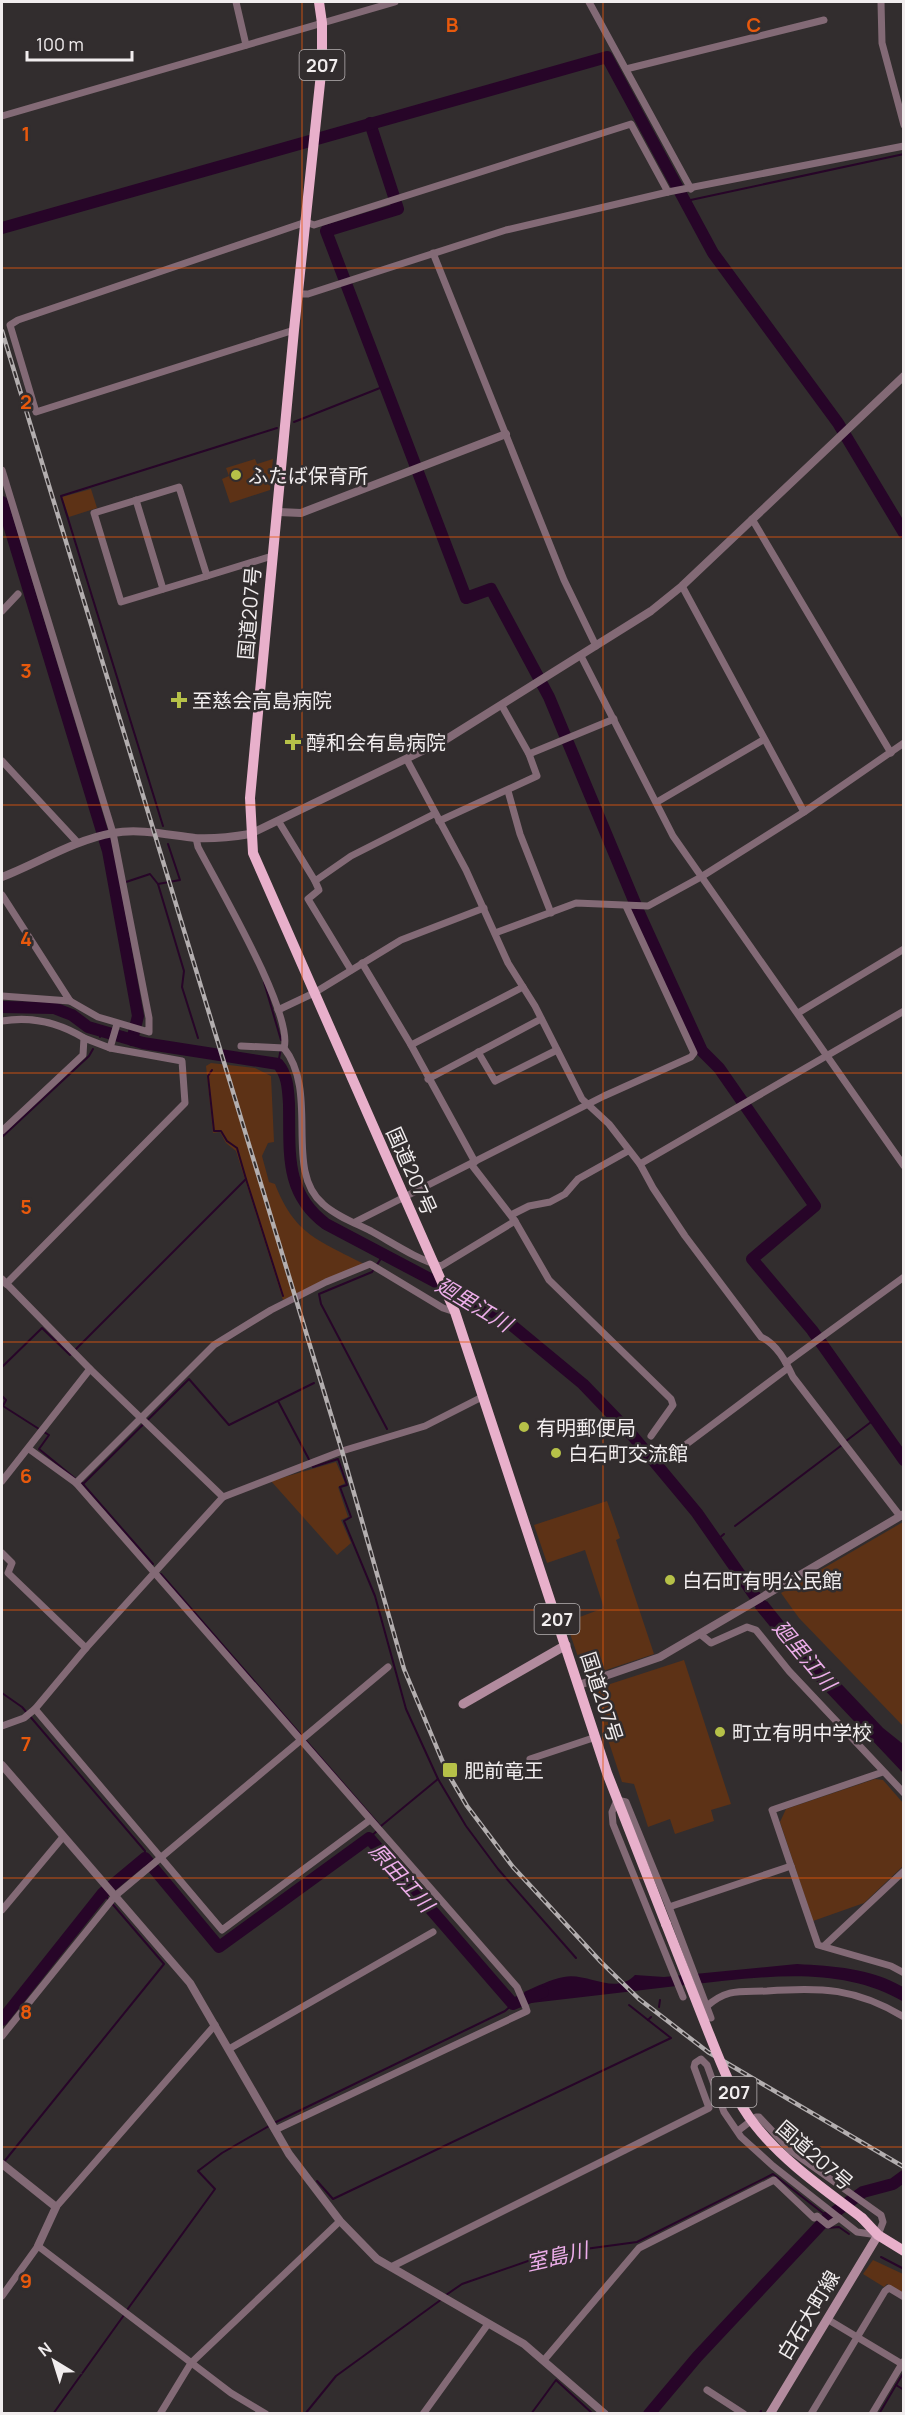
<svg xmlns="http://www.w3.org/2000/svg" width="905" height="2415" viewBox="0 0 905 2415" font-family="Manrope,'Noto Sans JP',sans-serif">
  <style>
    .green { fill: #5d3216 }
    .water { fill: #270528 }
    .lines { fill: none; stroke-linecap: round; stroke-linejoin: round }
    .stream { stroke: #270528; stroke-width: 2 }
    .river { stroke: #270528; stroke-width: 12 }
    .minor { stroke: #836a76; stroke-width: 7 }
    .tertiary { stroke: #836a76; stroke-width: 8 }
    .secondary { stroke: #b28b9e; stroke-width: 9 }
    .trunk { stroke: #e8b0cb; stroke-width: 10 }
    .rail-casing { stroke: #b3aeaf; stroke-width: 4.5 }
    .rail { stroke: #322d2e; stroke-width: 2; stroke-dasharray: 7; stroke-linecap: butt }
    .trunk-bridge { stroke: #e8b0cb; stroke-width: 10 }
    .grid { fill: none; stroke: #e8590c; stroke-width: 1.5; stroke-opacity: 0.55 }
    .poi-dot { fill: #b6c148; stroke: #322d2e; stroke-width: 2 }
    .labels { text-anchor: middle; dominant-baseline: central; stroke-width: 5; stroke-linejoin: round; paint-order: stroke }
    .shield { fill: #322d2e; stroke: #b8b3b4; stroke-width: 1.5 }
    .shield-label { font-size: 18px; font-weight: bold; fill: #f1edee }
    .poi-label { font-size: 20px; fill: #f1edee; stroke: #322d2e; text-anchor: start }
    .street-label { font-size: 20px; fill: #f1edee; stroke: #322d2e }
    .water-label { font-size: 21px; font-style: italic; fill: #eeaeeb; stroke: #322d2e }
    .grid-label { font-size: 20px; text-anchor: middle; font-weight: bold; fill: #e8590c; stroke: #322d2e; stroke-width: 5; stroke-linejoin: round; paint-order: stroke }
  </style>
  <rect width="100%" height="100%" fill="#322d2e"/>
  <g class="green">
    <polygon points="255,459 257,464 273,459 270,490 230,503 222,479 229,476 226,468"/>
    <polygon points="91,489 97,508 69,517 62,497"/>
    <path d="M 211,1063 L 255,1068 L 271,1076 L 274,1142 L 268,1143 L 262,1156 L 269,1182 L 275,1184 C 295,1235 318,1240 364,1264 L 283,1300 L 236,1151 L 226,1143 L 220,1132 L 213,1133 L 206,1066 Z"/>
    <polygon points="336,1462 345,1483 338,1487 348,1517 341,1520 351,1543 337,1555 271,1481"/>
    <polygon points="607,1501 620,1538 616,1540 654,1654 585,1677 566,1622 604,1608 585,1550 547,1563 534,1525"/>
    <polygon points="903,1522 903,1726 799,1618 781,1593"/>
    <polygon points="684,1660 731,1804 711,1810 714,1821 675,1834 670,1819 648,1827 634,1784 622,1782 594,1697 604,1686"/>
    <polygon points="875,1779 883,1780 903,1803 903,1866 864,1903 813,1921 780,1822 786,1809"/>
    <polygon points="873,2260 903,2274 903,2294 887,2284 884,2287 863,2274"/>
  </g>
  <g class="water">
    <polygon points="767,1601 791,1631 883,1728 903,1744 903,1773 803,1667 755,1608"/>
    <path d="M 797,1964 C 833,1966 871,1968 903,1987 L 904,2002 C 838,1963 757,1978 685,1985 C 634,1991 583,1997 531,2003 L 524,1992 C 536,1987 551,1979 564,1977 C 587,1972 615,1996 635,1975 L 664,1977 Z"/>
  </g>
  <g class="lines">
    <g class="stream">
      <polyline points="686,201 904,154"/>
      <polyline points="294,422 385,386"/>
      <polyline points="163,826 61,496 277,428"/>
      <polyline points="158,884 180,880 168,844"/>
      <polyline points="114,886 150,874 158,884 184,971 182,987 198,1038"/>
      <polyline points="264,982 281,1040"/>
      <polyline points="100,1037 100,1031"/>
      <polyline points="278,1064 281,1048"/>
      <polyline points="2,1137 89,1056 93,1049"/>
      <polyline points="246,1179 283,1296"/>
      <polyline points="384,1254 372,1272 319,1294 321,1304 387,1429"/>
      <polyline points="2,1367 42,1328 70,1355 246,1179 237,1148 227,1141 221,1131 214,1131 208,1076 212,1070"/>
      <polyline points="2,1396 6,1400 3,1406 39,1429"/>
      <polyline points="278,1401 313,1467 338,1459 347,1485 340,1487 351,1517 344,1521 375,1596 406,1709 438,1779 466,1826 498,1869 576,1958"/>
      <polyline points="44,1432 49,1435 39,1449 77,1480"/>
      <polyline points="846,1441 875,1419"/>
      <polyline points="82,1483 153,1564"/>
      <polyline points="83,1484 189,1379 229,1425 314,1383"/>
      <polyline points="735,1526 842,1445"/>
      <polyline points="717,1540 724,1534"/>
      <polyline points="161,1574 381,1827"/>
      <polyline points="2,1693 22,1707 145,1851 145,1858"/>
      <polyline points="381,1826 438,1779"/>
      <polyline points="369,1838 377,1831"/>
      <polyline points="629,2005 648,2020"/>
      <polyline points="659,2007 660,2000"/>
      <polyline points="274,2123 505,2011 513,2004"/>
      <polyline points="3,2163 164,1964 103,1893"/>
      <polyline points="317,2181 333,2199 671,2038 648,2020 651,2017"/>
      <polyline points="827,2228 839,2227 849,2234"/>
      <polyline points="881,2257 904,2269"/>
      <polyline points="446,2295 462,2284 548,2254 637,2242 773,2174 828,2217"/>
      <polyline points="127,2310 215,2189 198,2171 222,2153 269,2126"/>
      <polyline points="896,2385 904,2372"/>
      <polyline points="53,2414 124,2315"/>
      <polyline points="305,2414 336,2376 442,2299"/>
      <polyline points="531,2414 556,2380 593,2414"/>
      <polyline points="759,2414 761,2411"/>
      <polyline points="879,2414 896,2385 904,2390"/>
    </g>
    <g class="river">
      <polyline points="370,123 398,209 326,231 466,598 491,589 549,697 640,915 702,1051 719,1068 815,1206 752,1259 812,1330 904,1460"/>
      <polyline points="2,228 607,57 713,253 838,423 904,533"/>
      <polyline points="2,502 108,851 138,1016 132,1040"/>
      <path d="M 2,1007 L 54,1008 L 72,1015 L 88,1027 L 143,1043 L 278,1064 C 288,1076 288,1090 289,1104 C 290,1152 284,1193 326,1224 L 502,1317 L 583,1384 L 632,1435 L 697,1513 L 764,1609"/>
      <polyline points="2,2020 103,1893 145,1858 219,1947 369,1838 513,2004 543,1992"/>
      <polyline points="649,2414 697,2357 828,2217 863,2192 893,2184 904,2176"/>
    </g>
    <g class="minor">
      <polyline points="236,2 246,45"/>
      <polyline points="589,2 691,189"/>
      <polyline points="881,2 882,43 904,125"/>
      <polyline points="626,69 824,20"/>
      <polyline points="2,116 395,2"/>
      <polyline points="433,253 564,580 596,646"/>
      <polyline points="298,294 308,294 506,230 668,192 904,146"/>
      <polyline points="294,330 36,412 10,325 18,320 306,222 314,225 631,124 668,192"/>
      <polyline points="2,470 113,833 149,1018 149,1032 98,1017 70,1001 2,895"/>
      <polygon points="179,487 207,576 121,602 94,513"/>
      <polyline points="136,500 163,589"/>
      <polyline points="752,519 891,753"/>
      <polyline points="207,576 272,556"/>
      <polyline points="682,586 804,812"/>
      <polyline points="2,611 18,594"/>
      <polyline points="581,656 673,836 904,1166"/>
      <polyline points="529,754 614,719"/>
      <path d="M 407,760 L 466,870 L 508,963 L 535,1006 L 582,1099 L 609,1124 L 640,1164 L 653,1188 L 685,1236 L 761,1337 C 777,1344 786,1362 793,1377 L 900,1516"/>
      <polyline points="2,761 78,843"/>
      <polyline points="508,791 520,834 551,913"/>
      <polyline points="657,802 763,740"/>
      <polyline points="439,821 537,776 529,754 502,706"/>
      <polyline points="279,822 315,881 351,856 434,814"/>
      <path d="M 196,838 L 198,847 C 217,884 294,1014 284,1048 C 320,1094 283,1170 323,1204 C 336,1216 355,1223 371,1231 C 393,1243 416,1259 441,1266 L 515,1221"/>
      <polyline points="315,881 319,890 308,899 351,970"/>
      <polyline points="495,933 576,903 648,906 701,877 804,812 904,743"/>
      <polyline points="362,963 411,1045 475,1162"/>
      <polyline points="2,996 70,1001"/>
      <polyline points="278,1010 314,993 401,940 484,908"/>
      <polyline points="798,1013 904,949"/>
      <path d="M 2,1021 C 32,1016 58,1022 84,1038"/>
      <polyline points="411,1045 523,987"/>
      <polyline points="241,1046 284,1048"/>
      <polyline points="110,1048 117,1024"/>
      <polyline points="478,1052 495,1081 557,1050"/>
      <polyline points="428,1079 541,1019"/>
      <polyline points="2,1131 83,1055 84,1038 110,1048 182,1061 185,1103 6,1284"/>
      <polyline points="471,1164 515,1221 549,1280 671,1399 673,1405 651,1436"/>
      <polyline points="640,1164 904,1011"/>
      <polyline points="511,1215 529,1206 550,1202 565,1194 578,1179 628,1151"/>
      <polyline points="355,1222 604,1096 691,1057 694,1053 626,906"/>
      <polyline points="2,1279 90,1369 223,1497"/>
      <polyline points="786,1363 904,1277"/>
      <polyline points="29,1449 76,1483 517,1987 526,2008 527,2011 275,2130"/>
      <polyline points="668,1458 788,1368"/>
      <polyline points="2,1481 90,1369"/>
      <polyline points="76,1483 214,1345 271,1310 326,1282 370,1264 443,1308 455,1312"/>
      <polyline points="2,1553 12,1563 8,1573 86,1648"/>
      <polyline points="700,1634 711,1643 747,1627 756,1630 789,1671 904,1793"/>
      <polyline points="35,1709 222,1930 370,1820"/>
      <polyline points="2,1726 24,1718 35,1709 86,1648 223,1497 342,1451 425,1426 484,1396"/>
      <polyline points="530,1759 596,1737"/>
      <polyline points="791,1866 772,1810 883,1772"/>
      <polyline points="669,1907 711,2018"/>
      <polyline points="2,1910 63,1837"/>
      <polyline points="824,1946 904,1871"/>
      <polyline points="683,1997 613,1824 612,1812 617,1800 626,1802 669,1907 791,1866 818,1945 891,1966 904,1973"/>
      <path d="M 707,2006 C 728,1988 740,1992 767,1991 C 821,1987 856,1988 904,2017"/>
      <polyline points="2,2036 115,1896 388,1667"/>
      <polyline points="229,2049 433,1932"/>
      <polyline points="56,2207 215,2025"/>
      <polyline points="391,2267 709,2108 694,2067 695,2063 701,2059 707,2065 724,2112 741,2137 773,2166 857,2232 878,2235 883,2222 881,2215 791,2151 759,2117 756,2117 739,2130"/>
      <polyline points="2,2296 38,2246 231,2393 266,2414"/>
      <polyline points="827,2319 902,2364"/>
      <polyline points="545,2359 639,2248 774,2180 814,2218 817,2216 828,2225 839,2218"/>
      <polyline points="707,2390 744,2414"/>
      <polyline points="160,2414 191,2363 340,2221"/>
      <polyline points="423,2414 488,2324"/>
      <polyline points="811,2414 885,2291 889,2288 904,2297"/>
      <polyline points="872,2414 903,2362"/>
    </g>
    <g class="tertiary">
      <polyline points="279,512 301,513 506,434"/>
      <path d="M 2,877 C 38,863 74,840 113,833 C 139,828 169,835 195,838 C 214,839 232,837 250,834 L 445,740 L 651,611 L 682,586 L 904,376"/>
      <polyline points="579,1685 660,1657 904,1514"/>
      <polyline points="2,1765 190,1983 289,2154 340,2221 377,2259 524,2344 605,2414"/>
      <polyline points="2,2164 56,2207 38,2246"/>
    </g>
    <g class="secondary">
      <polyline points="463,1704 566,1645"/>
      <polyline points="770,2414 878,2235"/>
    </g>
    <g class="trunk">
      <polyline points="319,2 322,23 322,64 294,330 250,798 253,853 455,1312 607,1773 666,1924"/>
      <polyline points="862,2218 878,2235 904,2251"/>
    </g>
    <g class="rail-casing">
      <polyline id="rail" points="2,331 342,1451 404,1669 447,1772 467,1806 513,1867 601,1962 639,1999 708,2052 904,2167"/>
    </g>
    <use href="#rail" class="rail"/>
    <path class="trunk-bridge" d="M 666,1924 C 680,1960 694,1995 708,2031 C 721,2063 733,2097 755,2125 C 784,2162 824,2189 862,2218"/>
  </g>
  <path class="grid" d="M 302,2 L 302,2414M 603,2 L 603,2414M 2,268 L 904,268M 2,537 L 904,537M 2,805 L 904,805M 2,1073 L 904,1073M 2,1342 L 904,1342M 2,1610 L 904,1610M 2,1878 L 904,1878M 2,2147 L 904,2147"/>
  <g class="poi-dot">
    <circle cx="236" cy="475" r="6"/>
    <path d="M176 691h6v6h6v6h-6v6h-6v-6h-6v-6h6z"/>
    <path d="M290 733h6v6h6v6h-6v6h-6v-6h-6v-6h6z"/>
    <circle cx="524" cy="1427" r="6"/>
    <circle cx="556" cy="1453" r="6"/>
    <circle cx="670" cy="1580" r="6"/>
    <circle cx="720" cy="1732" r="6"/>
    <rect x="442" y="1762" width="16" height="16" rx="3"/>
  </g>
  <g class="labels">
    <g class="shield">
      <rect x="299.5" y="50" width="45" height="30" rx="4.5"/>
      <rect x="534.5" y="1604" width="45" height="30" rx="4.5"/>
      <rect x="711.5" y="2077" width="45" height="30" rx="4.5"/>
    </g>
    <g class="shield-label">
      <text x="322" y="65">207</text>
      <text x="557" y="1619">207</text>
      <text x="734" y="2092">207</text>
    </g>
    <g class="poi-label">
      <text x="248" y="475">ふたば保育所</text>
      <text x="192" y="700">至慈会高島病院</text>
      <text x="306" y="742">醇和会有島病院</text>
      <text x="536" y="1427">有明郵便局</text>
      <text x="568" y="1453">白石町交流館</text>
      <text x="682" y="1580">白石町有明公民館</text>
      <text x="732" y="1732">町立有明中学校</text>
      <text x="464" y="1770">肥前竜王</text>
    </g>
    <g class="street-label">
      <text transform="translate(249 613) rotate(-85)">国道207号</text>
      <text transform="translate(412 1171) rotate(66)">国道207号</text>
      <text transform="translate(602 1697) rotate(72)">国道207号</text>
      <text transform="translate(815 2155) rotate(41)">国道207号</text>
      <text transform="translate(808 2315) rotate(-59)">白石大町線</text>
    </g>
    <g class="water-label">
      <text transform="translate(474 1304) rotate(31)">廻里江川</text>
      <text transform="translate(805 1655) rotate(50)">廻里江川</text>
      <text transform="translate(402 1877) rotate(48)">原田江川</text>
      <text transform="translate(557 2256) rotate(-13)">室島川</text>
    </g>
  </g>
  <g class="grid-label">
    <text x="452" y="32">B</text>
    <text x="754" y="32">C</text>
    <text x="26" y="141">1</text>
    <text x="26" y="409">2</text>
    <text x="26" y="678">3</text>
    <text x="26" y="946">4</text>
    <text x="26" y="1214">5</text>
    <text x="26" y="1483">6</text>
    <text x="26" y="1751">7</text>
    <text x="26" y="2019">8</text>
    <text x="26" y="2288">9</text>
  </g>
  <rect width="905" height="2415" fill="none" stroke="#f1edee" stroke-width="6"/>
  <g transform="translate(54 2361) rotate(322)" stroke="#322d2e" stroke-width="4.5" paint-order="stroke">
  <path d="M0-4.5L10 22L0 15L-10 22Z" fill="#f1edee"/>
  <text y="-9" font-size="16" font-weight="bold" text-anchor="middle" fill="#f1edee">N</text>
  </g>
  <path d="M27 51v9h105v-9" fill="none" stroke="#f1edee" stroke-width="3"/>
  <text x="36" y="51" font-size="18" fill="#f1edee" stroke="#322d2e" stroke-width="4.5" paint-order="stroke">100 m</text>
</svg>
